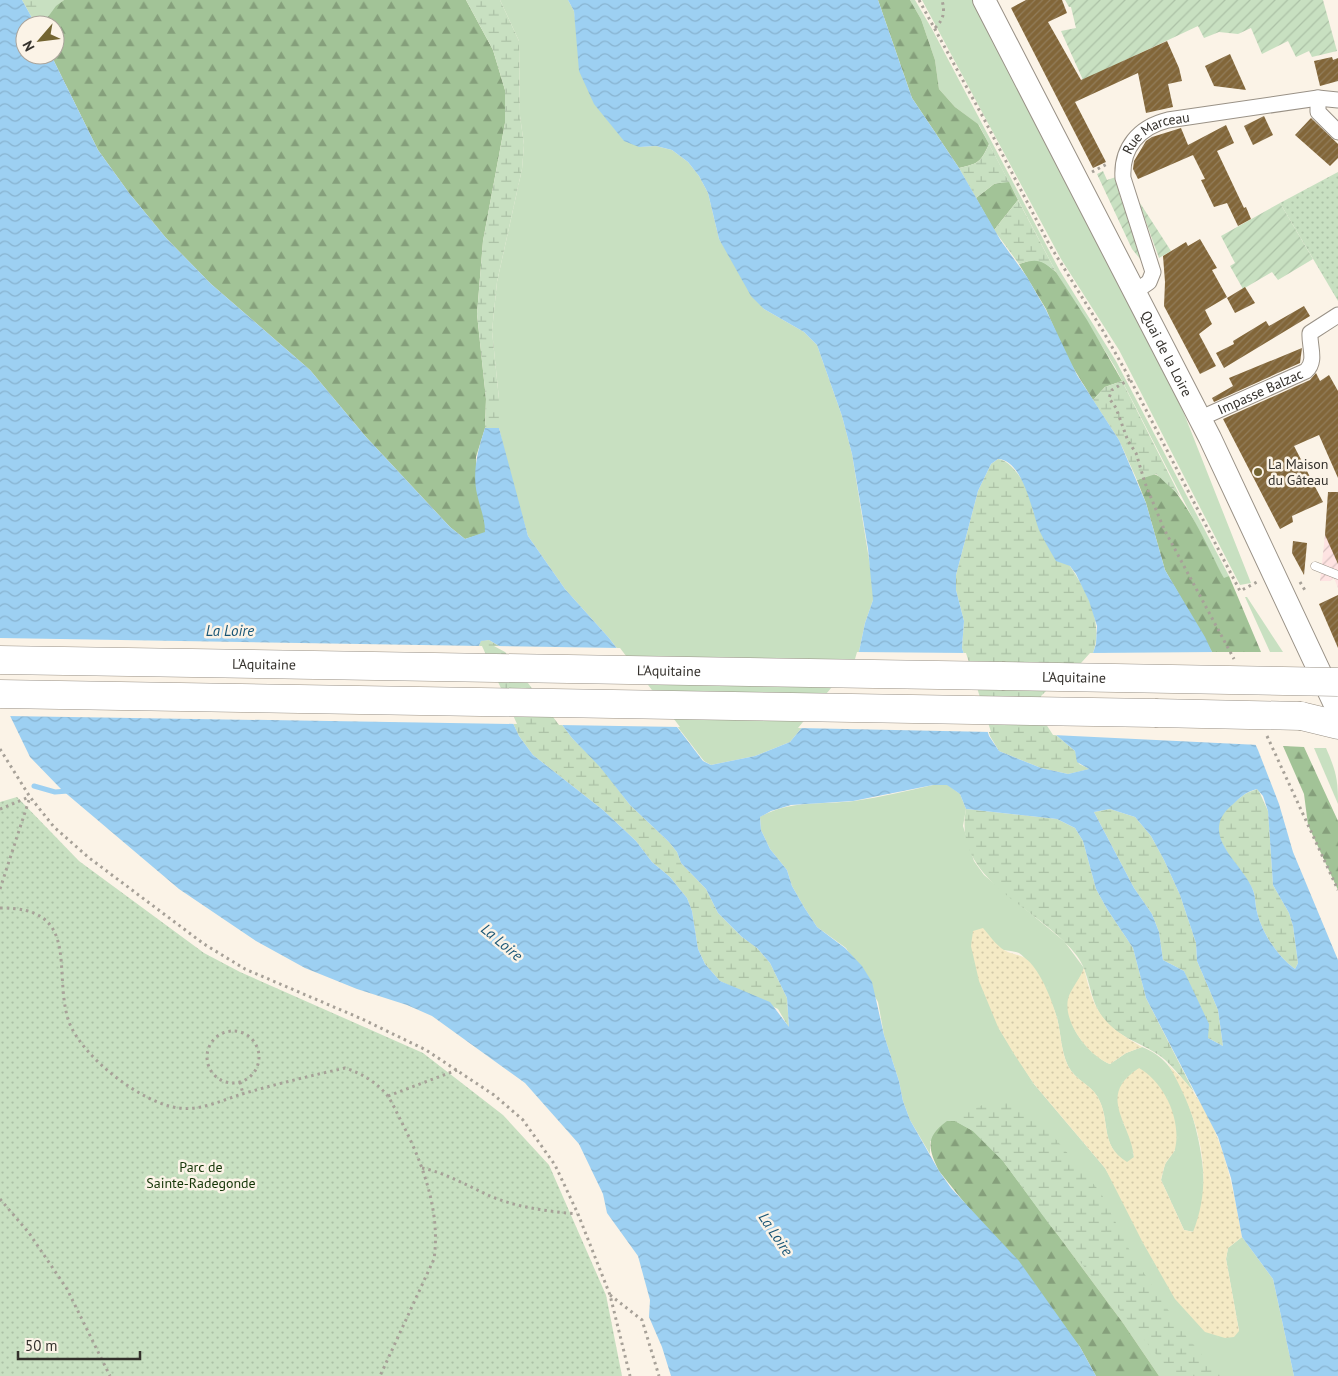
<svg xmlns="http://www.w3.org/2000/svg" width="1338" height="1376" viewBox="0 0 1338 1376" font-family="'PT Sans',sans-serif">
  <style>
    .industrial { fill: url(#industrial-furrows) }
    .grass { fill: #c8e0c1 }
    .forest { fill: url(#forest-firs) }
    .wetland { fill: url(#wetland-marsh) }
    .sand { fill: url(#sand-dots) }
    .park { fill: url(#park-dots) }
    .garden { fill: url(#garden-furrows) }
    .water { fill: url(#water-waves); fill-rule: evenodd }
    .pier { fill: #fbf3e7 }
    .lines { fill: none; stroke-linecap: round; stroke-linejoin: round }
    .stream { stroke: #9dd0f2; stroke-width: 5 }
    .building { fill: url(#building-hatch) }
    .lane-casing { stroke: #999186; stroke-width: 9 }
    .street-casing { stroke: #999186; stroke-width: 17 }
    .secondary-casing { stroke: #999186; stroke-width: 24 }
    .highway-casing { stroke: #999186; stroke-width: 29 }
    .path { stroke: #a7a198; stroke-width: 3; stroke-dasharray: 2.5 4; stroke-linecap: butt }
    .lane { stroke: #fff; stroke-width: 8 }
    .street { stroke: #fff; stroke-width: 15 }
    .secondary { stroke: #fff; stroke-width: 22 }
    .highway { stroke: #fff; stroke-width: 28 }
    .highway-bridge-casing { stroke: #999186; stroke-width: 29; stroke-linecap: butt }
    .highway-bridge { stroke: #fff; stroke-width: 28 }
    .poi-dot { fill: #736431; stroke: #fbf3e7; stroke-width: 2 }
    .labels { text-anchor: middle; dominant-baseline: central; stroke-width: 5; stroke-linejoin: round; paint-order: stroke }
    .street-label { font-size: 14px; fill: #34312c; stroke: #fbf3e7 }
    .poi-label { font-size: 14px; fill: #34312c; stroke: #fbf3e7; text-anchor: start }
    .park-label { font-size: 14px; fill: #163608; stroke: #fbf3e7 }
    .water-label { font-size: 15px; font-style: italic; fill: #195676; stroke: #fbf3e7 }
  </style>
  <defs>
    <pattern id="industrial-furrows" width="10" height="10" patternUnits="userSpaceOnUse" patternTransform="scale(1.25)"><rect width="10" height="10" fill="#fee3e2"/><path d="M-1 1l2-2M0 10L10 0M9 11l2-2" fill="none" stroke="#dac3c2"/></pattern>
    <pattern id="forest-firs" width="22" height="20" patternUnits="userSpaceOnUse" patternTransform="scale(1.25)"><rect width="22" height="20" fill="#a2c397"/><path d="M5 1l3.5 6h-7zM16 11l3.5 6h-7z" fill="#859f7b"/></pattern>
    <pattern id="wetland-marsh" width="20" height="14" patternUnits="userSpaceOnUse" patternTransform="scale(1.25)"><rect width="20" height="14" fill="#c8e0c1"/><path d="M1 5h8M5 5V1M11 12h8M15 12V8" fill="none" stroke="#acc1a6"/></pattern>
    <pattern id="sand-dots" width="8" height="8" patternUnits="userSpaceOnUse" patternTransform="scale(1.25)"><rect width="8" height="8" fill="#f4eac5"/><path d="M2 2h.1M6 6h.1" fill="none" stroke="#d2c9a9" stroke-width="1.8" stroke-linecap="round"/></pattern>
    <pattern id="park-dots" width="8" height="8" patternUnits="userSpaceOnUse" patternTransform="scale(1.25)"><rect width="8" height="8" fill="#c8e0c1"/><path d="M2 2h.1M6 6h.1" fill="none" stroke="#acc1a6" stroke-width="1.8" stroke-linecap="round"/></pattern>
    <pattern id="garden-furrows" width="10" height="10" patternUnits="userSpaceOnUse" patternTransform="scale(1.25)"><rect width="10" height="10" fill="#c8e0c1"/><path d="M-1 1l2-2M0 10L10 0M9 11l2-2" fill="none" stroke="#acc1a6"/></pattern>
    <pattern id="water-waves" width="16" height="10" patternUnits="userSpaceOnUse" patternTransform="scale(1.25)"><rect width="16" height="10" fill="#9dd0f2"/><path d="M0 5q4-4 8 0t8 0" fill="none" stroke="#88b3d0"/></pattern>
    <pattern id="building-hatch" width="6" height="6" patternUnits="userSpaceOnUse" patternTransform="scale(1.25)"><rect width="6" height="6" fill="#826639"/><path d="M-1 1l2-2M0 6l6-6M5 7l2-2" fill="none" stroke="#927d5b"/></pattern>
  </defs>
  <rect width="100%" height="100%" fill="#fbf3e7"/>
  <polygon class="industrial" points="1338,523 1338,588 1334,578 1330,581 1320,581 1325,535"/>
  <g class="grass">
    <path d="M 38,0 L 64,0 C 55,6 48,24 38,25 Z"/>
    <polygon points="500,0 568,0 574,11 578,39 639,147 656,146 672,150 688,162 699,176 708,193 719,239 764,309 804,332 817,345 842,416 852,454 873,584 873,600 865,623 857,661 790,742 755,756 711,765 704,761 609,638 565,589 528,536 509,471 499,428 499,399 492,331 497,282 522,169 524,145 520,116 519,41"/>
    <polygon points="910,0 915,0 932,29 1060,271 1116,361 1229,576 1224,579 1115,367 1056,272 979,125 955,107 939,89 935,60 921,19"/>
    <polygon points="922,0 975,0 1183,411 1251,583 1240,585 1119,350 1061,259"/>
    <polygon points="1245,597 1247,597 1283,652 1270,652"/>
    <path d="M 1314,748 L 1326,748 C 1336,771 1338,779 1338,804 Z"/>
    <path d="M 933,785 L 948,785 L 960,794 L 966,809 L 963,826 L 974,861 L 984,875 L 1064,941 L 1084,968 L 1080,981 L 1069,997 C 1070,1006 1071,1016 1073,1025 C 1077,1039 1097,1059 1110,1064 L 1126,1053 L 1142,1047 C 1152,1051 1160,1056 1167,1064 C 1193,1094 1210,1172 1202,1211 C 1200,1218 1196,1225 1194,1232 L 1184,1230 L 1161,1180 L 1165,1164 L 1175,1150 L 1123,1122 L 1132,1141 L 1134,1158 L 1127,1163 C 1098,1144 1112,1121 1097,1096 C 1090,1085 1075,1080 1068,1066 C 1061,1051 1061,1034 1057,1018 C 1053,1003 1033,962 1019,953 C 1015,951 1008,951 1004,950 L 998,1027 L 1034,1084 L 1105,1168 L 1120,1194 L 1239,1331 L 1226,1259 L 1228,1248 L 1242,1237 L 1273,1279 L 1294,1376 L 1159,1376 L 1123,1323 L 1003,1161 L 930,1141 L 930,1154 L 910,1120 L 903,1101 L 899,1081 L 884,1035 L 878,1002 L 846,948 L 817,927 L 804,907 L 792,886 L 787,870 L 770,849 L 761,830 L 760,817 C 789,800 822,805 854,801 C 881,797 907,791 933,785 Z"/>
  </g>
  <g class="forest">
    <polygon points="64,0 466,0 493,50 505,90 505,123 483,241 477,314 486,399 485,428 476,457 477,492 485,517 485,533 465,539 450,527 366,437 310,370 211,284 166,238 129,193 98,150 51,55 55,55 55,25 42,25 56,6"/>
    <path d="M 878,0 L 910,0 L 921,19 L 935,60 L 939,89 L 955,107 L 978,124 L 989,144 C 981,162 978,164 959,168 L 912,98 Z"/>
    <polygon points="1001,182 1009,182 1018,200 994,230 976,198 994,184"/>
    <polygon points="1035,259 1045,263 1056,272 1087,320 1122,381 1105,387 1093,400 1066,356 1046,309 1019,264"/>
    <path d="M 1153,474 C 1179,479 1211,555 1224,578 L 1229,576 L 1261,652 L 1212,652 L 1165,570 L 1146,503 L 1137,480 Z"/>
    <polygon points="1283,746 1304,747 1338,821 1338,890 1308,825 1304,794"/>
    <path d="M 947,1121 L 955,1121 L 973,1131 L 1003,1161 L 1123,1323 L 1159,1376 L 1096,1376 L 1080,1347 L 939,1171 C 928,1148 925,1137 947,1121 Z"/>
  </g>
  <g class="wetland">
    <polygon points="22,0 38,0 38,25 36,25"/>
    <polygon points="466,0 500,0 519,41 520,116 524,145 522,169 497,282 492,331 499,399 499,428 485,428 486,399 477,314 483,241 505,123 505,90 493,50"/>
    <path d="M 989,144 L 1009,182 L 994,184 L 976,198 L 959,168 C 978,164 981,162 989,144 Z"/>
    <path d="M 1018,200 L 1056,272 C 1041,260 1038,258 1019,264 L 994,230 Z"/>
    <polygon points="1122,381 1180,496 1156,474 1137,480 1119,440 1093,400 1105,387"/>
    <path d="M 998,459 C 1012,460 1026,485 1031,498 C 1033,503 1032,509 1034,513 C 1037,521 1044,529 1049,536 C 1071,568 1108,612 1093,653 L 1056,735 L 1075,751 L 1079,764 L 1090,769 L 1068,774 L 1041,768 L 999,751 L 990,736 L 962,648 L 964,621 L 956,590 L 956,575 L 978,491 L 991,464 Z"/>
    <polygon points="489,640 506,650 572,738 600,766 630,805 669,842 677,852 681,863 706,889 718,913 742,937 757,948 770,963 787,998 789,1028 778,1009 720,981 705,964 698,949 692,911 687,898 670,877 652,862 636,841 603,810 533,755 519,736 478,648 481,641"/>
    <path d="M 1258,789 L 1268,811 L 1273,885 L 1289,913 L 1293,926 L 1298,963 L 1295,969 C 1278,957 1262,933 1257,912 C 1255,905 1256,898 1253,890 C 1243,866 1198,834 1229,807 C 1240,798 1243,793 1258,789 Z"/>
    <path d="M 966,809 L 1057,819 L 1075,828 L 1083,841 L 1096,889 L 1107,909 L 1133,948 L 1146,998 L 1194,1092 C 1182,1079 1169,1060 1154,1052 C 1138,1042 1121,1037 1108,1024 C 1088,1004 1092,976 1077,956 C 1040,907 952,882 966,809 Z"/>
    <polygon points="1110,809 1135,817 1151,836 1164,860 1180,895 1196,943 1197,961 1218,1010 1223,1046 1208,1038 1184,971 1163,960 1159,932 1152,914 1134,888 1094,812"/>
    <polygon points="1013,1102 1038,1118 1101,1193 1132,1255 1182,1331 1203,1356 1223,1376 1174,1376 1049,1224 1003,1161 973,1131 955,1121 947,1121 987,1103"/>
  </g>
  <g class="sand">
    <path d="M 983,928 C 989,935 997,946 1004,950 C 1016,957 1022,952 1033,966 C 1044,980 1052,1001 1057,1018 C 1061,1034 1061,1051 1068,1066 C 1075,1080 1090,1084 1097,1096 C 1112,1120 1098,1144 1127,1162 L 1134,1157 C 1130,1121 1096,1096 1139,1068 C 1164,1082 1182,1120 1175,1149 C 1173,1155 1167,1159 1165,1165 C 1163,1170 1162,1175 1161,1180 L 1184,1230 L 1193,1232 C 1216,1174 1198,1116 1168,1064 C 1176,1073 1187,1082 1194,1093 C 1224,1136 1233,1187 1242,1237 L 1228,1248 L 1226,1259 L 1239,1331 L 1234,1337 L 1225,1338 L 1205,1332 L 1175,1299 L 1143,1243 L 1105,1168 L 1034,1084 L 1014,1054 L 998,1027 L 979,981 L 971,946 L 973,931 Z"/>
    <path d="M 1084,968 C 1094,1013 1102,1024 1142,1047 L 1126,1053 L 1110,1064 C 1089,1056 1063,1023 1068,999 C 1070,990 1080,979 1084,968 Z"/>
  </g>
  <g class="park">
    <polygon points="1338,172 1338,301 1280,203"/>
    <polygon points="17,797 79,861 204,953 240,972 423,1053 503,1115 549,1165 606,1295 622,1376 0,1376 0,802"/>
  </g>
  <g class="garden">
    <polygon points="1065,0 1323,0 1337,51 1312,57 1309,51 1296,57 1288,41 1262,54 1251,28 1238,34 1219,32 1204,38 1198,26 1083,80 1061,31 1076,28 1071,7 1069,7"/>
    <polygon points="1103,171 1107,180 1116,177 1120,196 1145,265 1132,249 1097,174"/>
    <polygon points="1140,203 1171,251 1159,258 1141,208"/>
    <polygon points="1280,203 1313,259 1278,280 1272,272 1243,289 1230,266 1235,263 1221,236"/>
  </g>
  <path class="water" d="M 0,0 L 22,0 L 36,25 L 25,25 L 25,55 L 51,55 L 98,150 L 129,193 L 166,238 L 211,284 L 310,370 L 366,437 L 450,527 L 465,539 L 485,532 C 485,518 480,508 477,494 C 472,472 478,449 485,428 L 499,428 L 528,536 L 565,589 L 609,638 L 703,761 L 711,765 L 755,756 L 790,742 L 857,661 L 865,623 L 873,600 L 868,549 L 852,454 L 842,416 L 817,345 L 804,332 L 764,309 L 751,296 L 719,239 L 708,193 L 699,176 L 688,162 L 672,150 L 656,146 L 639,147 L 624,141 L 594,104 L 579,71 L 574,11 L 568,0 L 878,0 L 912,98 L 959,168 L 1001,241 L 1027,277 L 1046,310 L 1077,375 L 1119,440 L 1146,503 L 1165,570 L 1205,637 L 1258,750 L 1279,804 L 1293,852 L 1338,960 L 1338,1376 L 1294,1376 L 1273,1279 L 1242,1237 L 1231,1178 L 1218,1137 L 1146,998 L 1133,948 L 1107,909 L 1096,889 L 1083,841 L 1075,828 L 1057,819 L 966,809 L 960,794 L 947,785 L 933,785 L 853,801 L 791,805 L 771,811 L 760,817 L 761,830 L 770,849 L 787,870 L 792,886 L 804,907 L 817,927 L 845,948 L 862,966 L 872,982 L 884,1035 L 899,1081 L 903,1101 L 910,1120 L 939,1171 L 951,1188 L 1019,1261 L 1080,1347 L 1096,1376 L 671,1376 L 662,1347 L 649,1317 L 650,1300 L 638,1256 L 607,1213 L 603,1194 L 579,1144 L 525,1083 L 432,1016 L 407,1005 L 357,989 L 305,968 L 256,941 L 179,889 L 62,790 L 30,757 L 0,695 ZM 998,459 C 1023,460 1032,511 1039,530 C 1044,540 1050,551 1056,561 L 1070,566 L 1076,574 L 1089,601 L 1097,626 L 1096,644 L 1093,653 L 1056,735 L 1075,751 L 1077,762 L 1089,769 L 1068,774 L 1041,768 L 999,751 L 989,736 L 962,648 L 964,621 L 956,590 L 956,575 L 978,491 L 991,464 ZM 489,640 L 506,650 L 572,738 L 600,767 L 630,805 L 669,842 L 677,852 L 681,863 L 706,889 L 718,913 L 742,937 L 757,948 L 770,963 L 787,998 L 789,1027 L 770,1002 L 720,981 L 705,964 L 698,949 L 692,911 L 687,898 L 670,877 L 652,862 L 636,841 L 603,810 L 533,755 L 519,736 L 478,648 L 481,641 ZM 1257,789 L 1263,796 L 1268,811 L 1273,885 L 1289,913 L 1293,926 L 1298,963 L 1295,969 C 1278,957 1262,933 1257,912 C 1255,905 1256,898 1253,890 C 1242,862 1197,835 1232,805 C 1241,797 1245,792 1257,789 ZM 1110,809 L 1135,817 L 1151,836 L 1164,860 L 1180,895 L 1196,943 L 1197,961 L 1218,1010 L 1223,1046 L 1208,1038 L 1209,1024 L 1184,971 L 1163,960 L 1159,932 L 1152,914 L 1134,888 L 1094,812 Z"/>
  <g class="pier">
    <polygon points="0,638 482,646 517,724 7,716 0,701"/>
    <polygon points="494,646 620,648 680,727 559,725 505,652"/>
    <polygon points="857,652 966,653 991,732 798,728 855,659"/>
    <polygon points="1215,652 1259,745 1053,735 1044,721 1041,696 1054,683 1072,673 1090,653"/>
  </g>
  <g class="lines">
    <polyline class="stream" points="34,786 55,792 68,791"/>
  </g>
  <g class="building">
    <polygon points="1026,0 1062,0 1067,13 1048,22 1081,80 1167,41 1179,68 1182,81 1168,84 1173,107 1146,113 1138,73 1075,102 1106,162 1093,168 1011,8"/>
    <polygon points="1230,54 1246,90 1214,86 1205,66"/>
    <polygon points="1332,57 1333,60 1338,58 1338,81 1320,86 1314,61"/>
    <polygon points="1264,116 1273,135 1253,145 1244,126"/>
    <polygon points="1311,118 1338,144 1338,158 1330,166 1295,135"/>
    <polygon points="1226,125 1234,143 1217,151 1244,208 1246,207 1251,219 1238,226 1227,203 1214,207 1201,180 1205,179 1188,145 1193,155 1138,179 1133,169 1134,161 1146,141 1152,137 1181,128 1188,145"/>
    <polygon points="1200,239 1217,268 1212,270 1227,297 1205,310 1212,324 1199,334 1216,366 1200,374 1164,306 1165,282 1163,256 1186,242 1188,246"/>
    <polygon points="1245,287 1255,303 1235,313 1227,298"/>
    <polygon points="1304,306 1310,316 1224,368 1216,353 1234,344 1233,341 1266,321 1269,326"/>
    <polygon points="1302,348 1300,363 1214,402 1212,398 1233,386 1229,378"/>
    <polygon points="1316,373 1320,381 1329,375 1338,391 1338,478 1319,435 1294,446 1323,502 1292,516 1293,522 1280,529 1223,419 1310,380"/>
    <polygon points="1328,492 1338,492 1338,564 1325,535"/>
    <polygon points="1293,541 1307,543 1304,575 1292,553"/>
    <polygon points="1338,595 1338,648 1319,604"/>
  </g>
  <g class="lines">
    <g class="lane-casing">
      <polyline id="lane" points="1315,566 1338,575"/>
    </g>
    <g class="street-casing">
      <g id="street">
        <polyline points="1318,98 1318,112 1338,132"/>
        <path id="s1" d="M 1136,291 L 1149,282 L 1153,272 L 1123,178 C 1121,148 1139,127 1168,120 L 1318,98 L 1338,100"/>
        <path id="s2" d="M 1201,418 L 1306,371 C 1317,361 1309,346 1310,333 L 1338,315"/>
      </g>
    </g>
    <g class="secondary-casing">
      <g id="secondary">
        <path id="s3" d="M 984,0 L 1210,438 L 1338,711"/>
      </g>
    </g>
    <g class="highway-casing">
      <g id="highway">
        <path id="s4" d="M 0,660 L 1002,676"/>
        <polyline points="0,694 1155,713"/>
        <polyline points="1301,716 1338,725"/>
      </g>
    </g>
    <g class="path">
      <polyline points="919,0 984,119 1049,244 1103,331 1130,379 1240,591 1259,581"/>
      <path d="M 935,28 C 944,19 945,12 942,0"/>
      <polyline points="1092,172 1109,163"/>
      <polyline points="1130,379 1112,390 1109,398 1116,408 1128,441 1136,453 1145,483 1164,529 1234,659"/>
      <polyline points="1300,582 1306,592"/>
      <polyline points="1267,736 1338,890"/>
      <polyline points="0,749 30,797 54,827 88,857 204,944 245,969 362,1019 426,1050 494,1095 523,1120 555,1165 578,1214 610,1295 630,1376"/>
      <polyline points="0,809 29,797"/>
      <polyline points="0,889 30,797"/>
      <path d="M 0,908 C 81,907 53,969 68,1019 C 79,1055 142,1104 179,1108 C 200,1111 223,1100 242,1094 C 276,1084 310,1076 345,1068 C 361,1073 376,1082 387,1095 C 392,1102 396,1111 400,1119 C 422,1161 441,1211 434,1259 L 380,1376"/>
      <circle cx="233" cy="1057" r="26"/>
      <polyline points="240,1082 243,1094"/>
      <polyline points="388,1096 457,1070"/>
      <path d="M 422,1168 C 446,1173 468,1186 490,1196 C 519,1208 547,1211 577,1214"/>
      <polyline points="0,1199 29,1233 67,1289 110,1376"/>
      <polyline points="610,1295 642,1320 659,1376"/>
    </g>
    <use href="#lane" class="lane"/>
    <use href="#street" class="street"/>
    <use href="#secondary" class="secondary"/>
    <use href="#highway" class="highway"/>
    <g class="highway-bridge-casing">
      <g id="highway-bridge">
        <path id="s5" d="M 1002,676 L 1338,682"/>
        <polyline points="1155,713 1301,716"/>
      </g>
    </g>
    <use href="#highway-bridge" class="highway-bridge"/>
  </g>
  <circle class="poi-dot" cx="1258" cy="472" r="5"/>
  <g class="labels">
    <g class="street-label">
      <text stroke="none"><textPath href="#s1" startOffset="189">Rue Marceau</textPath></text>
      <text stroke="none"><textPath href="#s3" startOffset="398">Quai de la Loire</textPath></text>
      <text stroke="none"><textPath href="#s2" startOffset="65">Impasse Balzac</textPath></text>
      <text stroke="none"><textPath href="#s4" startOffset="264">L'Aquitaine</textPath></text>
      <text stroke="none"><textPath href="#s4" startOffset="669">L'Aquitaine</textPath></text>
      <text stroke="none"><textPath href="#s5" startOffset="72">L'Aquitaine</textPath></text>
    </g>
    <g class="poi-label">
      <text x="1268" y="464">La Maison<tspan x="1268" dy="16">du Gâteau</tspan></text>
    </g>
    <g class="park-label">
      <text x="201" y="1167">Parc de<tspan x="201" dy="16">Sainte-Radegonde</tspan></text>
    </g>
    <g class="water-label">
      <text x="230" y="630">La Loire</text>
      <text transform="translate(502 942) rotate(40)">La Loire</text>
      <text transform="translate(776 1234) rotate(56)">La Loire</text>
    </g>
  </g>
  <g transform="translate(40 40) rotate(242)"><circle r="24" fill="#fbf3e7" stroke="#aba59c"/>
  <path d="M0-4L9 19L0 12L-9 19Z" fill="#736431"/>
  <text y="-8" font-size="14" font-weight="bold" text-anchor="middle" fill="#34312c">N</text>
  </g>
  <path d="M18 1351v8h122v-8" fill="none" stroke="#34312c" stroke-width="2.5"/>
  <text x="25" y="1351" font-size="15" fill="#34312c" stroke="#fbf3e7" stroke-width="4" paint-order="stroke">50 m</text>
</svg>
